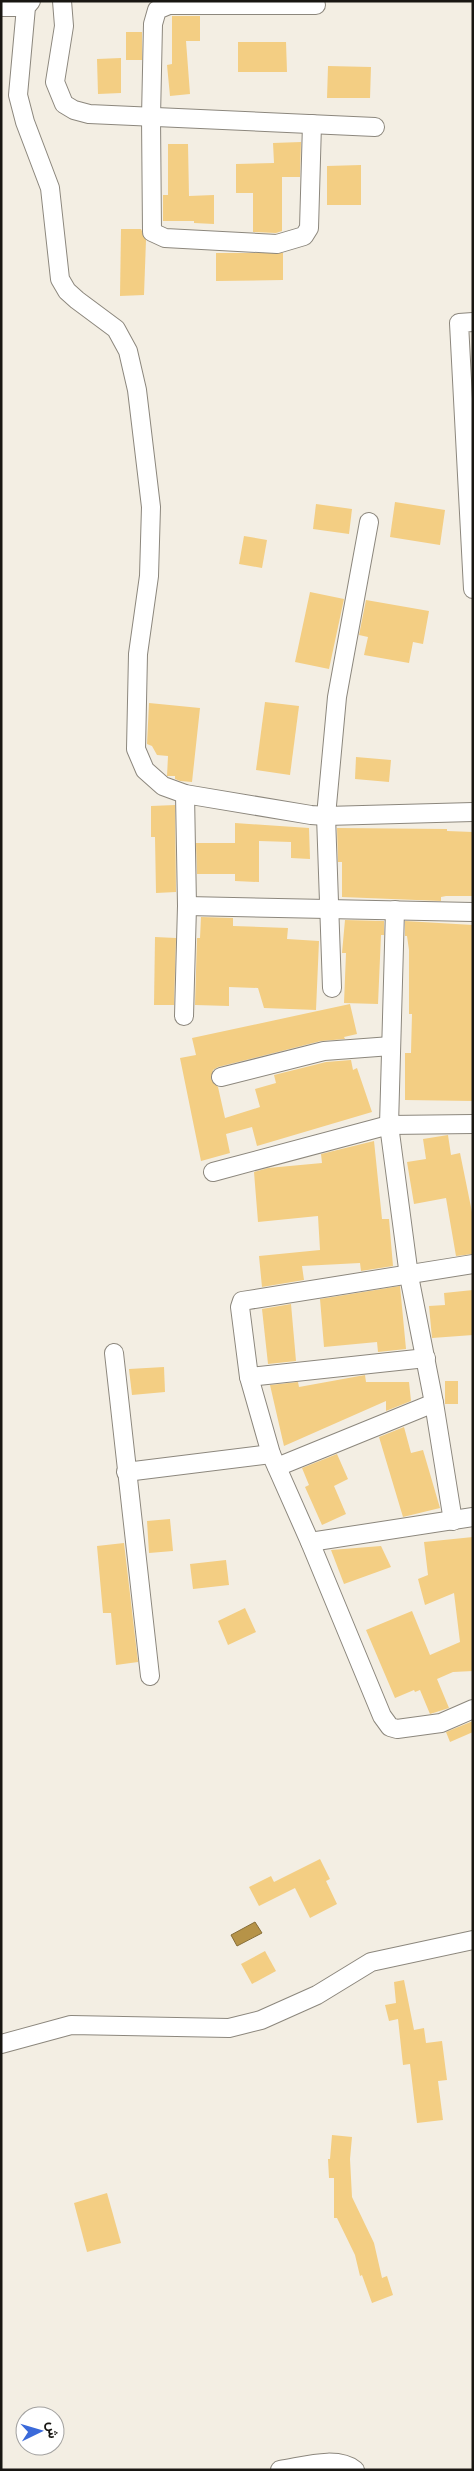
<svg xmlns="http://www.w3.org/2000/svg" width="474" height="2471" viewBox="0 0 474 2471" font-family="Manrope,Vazirmatn,sans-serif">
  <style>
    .water { fill: #b69348; stroke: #876e38 }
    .building { fill: #f3ce83 }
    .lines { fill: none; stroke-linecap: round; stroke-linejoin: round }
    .street-casing { stroke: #8c877d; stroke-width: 20 }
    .street { stroke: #fff; stroke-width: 18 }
  </style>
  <rect width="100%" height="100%" fill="#f3eee3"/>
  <polygon class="water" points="255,1922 262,1933 237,1946 231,1935"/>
  <g class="building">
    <polygon points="172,16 200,16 200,41 186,41 190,94 170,96 167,65 172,64"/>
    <rect x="126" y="32" width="16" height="28"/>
    <polygon points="238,42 286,42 287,72 238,72"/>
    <polygon points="121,58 121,93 98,94 97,59"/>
    <polygon points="328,66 371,67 370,98 327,98"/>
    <polygon points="301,142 300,177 282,177 282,231 276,233 253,232 253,193 236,193 236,164 274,163 273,143"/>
    <polygon points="168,144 188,144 189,196 214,195 214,224 194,223 194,221 163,221 163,195 168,195"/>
    <polygon points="361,165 361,205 327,205 327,166"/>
    <polygon points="121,229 141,229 146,240 144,295 120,296"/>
    <polygon points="216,253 283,253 283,280 216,281"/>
    <polygon points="395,502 445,510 440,545 390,537"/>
    <polygon points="316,504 352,509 349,534 313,529"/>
    <polygon points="244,536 267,540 262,568 239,564"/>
    <polygon points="310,592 344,599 329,669 295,662"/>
    <polygon points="366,600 429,611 423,644 413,642 409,663 364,655 368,637 359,635"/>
    <polygon points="265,702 299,706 290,775 256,770"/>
    <polygon points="149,703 200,708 192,782 180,781 175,779 175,776 167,776 168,756 157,755 152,746 147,744"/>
    <polygon points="356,757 391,760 389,782 355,779"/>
    <polygon points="175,805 176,892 156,893 155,837 151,837 151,806"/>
    <polygon points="235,823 309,828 310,859 291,858 291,842 259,841 259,882 235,881 235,874 197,874 196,843 235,843"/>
    <polygon points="337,828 447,829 447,831 473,832 473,896 446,896 441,897 441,901 342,897 342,862 338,862"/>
    <polygon points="201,917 233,918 233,926 288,928 287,939 319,941 316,1010 264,1008 258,988 229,987 229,1006 195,1005 197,938 200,938"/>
    <polygon points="345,920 384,921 384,935 381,935 378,1004 344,1003 346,953 342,953"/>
    <polygon points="405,921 473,925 473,1101 405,1100 405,1053 411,1053 412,1014 409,1014 409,950 407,936 405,936"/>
    <polygon points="155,937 176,938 174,1005 154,1005"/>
    <polygon points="350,1004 357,1034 344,1037 345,1039 321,1041 218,1067 213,1070 211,1079 218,1087 225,1118 260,1107 255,1089 276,1083 274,1075 326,1062 351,1060 353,1070 357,1068 372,1112 257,1146 252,1127 226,1134 230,1153 201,1161 180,1058 196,1055 192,1038"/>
    <polygon points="448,1135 451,1155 460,1153 473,1217 473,1254 456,1256 446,1198 414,1204 407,1162 426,1159 423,1139"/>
    <polygon points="374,1141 382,1219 389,1219 393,1266 361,1271 360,1263 302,1266 304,1280 262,1287 259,1256 320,1250 318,1216 258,1222 254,1172 268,1168 322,1163 321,1154"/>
    <polygon points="400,1286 406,1349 378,1352 377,1342 324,1347 320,1299"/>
    <polygon points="473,1290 473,1335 432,1338 429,1306 445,1305 444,1293"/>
    <polygon points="291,1304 296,1361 268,1364 262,1309"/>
    <polygon points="164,1367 165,1392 132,1395 129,1369"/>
    <polygon points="365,1375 366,1382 409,1382 411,1401 386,1411 386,1401 284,1446 270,1385 298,1382 299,1387"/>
    <rect x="445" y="1381" width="13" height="23"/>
    <polygon points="404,1427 411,1453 423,1450 440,1508 403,1517 379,1437"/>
    <polygon points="337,1454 348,1479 334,1486 346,1514 322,1525 305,1487 309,1485 302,1468"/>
    <polygon points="170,1519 173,1551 149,1553 147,1521"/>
    <polygon points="473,1537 473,1671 453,1672 437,1679 449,1708 430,1714 420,1690 415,1692 414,1690 395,1698 366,1630 412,1611 430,1655 460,1642 454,1593 425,1605 418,1579 428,1575 424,1542"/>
    <polygon points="124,1543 138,1662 116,1665 111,1613 103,1613 97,1546"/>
    <polygon points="381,1546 391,1567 344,1584 331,1550"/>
    <polygon points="226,1560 229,1585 193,1589 190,1564"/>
    <polygon points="245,1608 256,1632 228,1645 218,1621"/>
    <polygon points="473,1721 473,1732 450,1742 446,1732"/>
    <polygon points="320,1859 330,1879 326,1881 337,1904 310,1918 295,1888 259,1906 249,1887 271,1876 274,1882"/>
    <polygon points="265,1951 276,1971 252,1984 241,1964"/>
    <polygon points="404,1980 414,2030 424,2028 426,2043 442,2041 447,2080 438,2081 443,2120 417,2123 410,2064 403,2065 398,2019 389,2021 385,2005 396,2003 394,1982"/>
    <polygon points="332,2135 352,2137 350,2159 352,2197 374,2243 382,2278 387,2276 393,2295 372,2303 362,2275 360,2276 355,2255 337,2218 334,2218 334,2178 329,2178 328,2159 330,2159"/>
    <polygon points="107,2193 121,2243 87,2252 74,2203"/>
  </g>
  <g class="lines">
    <g class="street-casing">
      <g id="street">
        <polyline points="31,1 26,7 18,95 25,122 50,188 60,279 67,291 77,300 116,329 128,351 137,390 151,507 149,576 138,654 136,749 145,770 163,786 185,794 311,815 326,816 473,812"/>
        <polyline points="62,1 64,26 55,82 64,104 74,110 89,114 375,127"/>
        <polyline points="1,7 26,7"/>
        <polyline points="312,124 309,228 304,236 277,244 165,238 152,232 151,117 153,24 157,10 169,5 316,5"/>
        <polyline points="473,322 459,323 473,589"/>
        <polyline points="187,906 473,912"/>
        <polyline points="395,910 389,1125 473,1124"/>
        <polyline points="332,988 326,816 337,697 369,522"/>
        <polyline points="184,1016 187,906 185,794"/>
        <polyline points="221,1077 324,1051 391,1046"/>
        <polyline points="213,1172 389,1125 409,1276 434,1403 453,1521"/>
        <polyline points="114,1353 150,1676"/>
        <polyline points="426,1358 249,1377 240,1307 242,1301 473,1264"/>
        <polyline points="249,1377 271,1454 310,1542 382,1716 390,1727 397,1729 441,1723 473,1709"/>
        <polyline points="277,1467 434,1403"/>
        <polyline points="126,1472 271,1454"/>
        <polyline points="310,1542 473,1517"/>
        <polyline points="1,2044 71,2025 229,2028 261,2020 317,1995 371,1962 473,1940"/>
        <path d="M 280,2470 C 302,2467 336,2455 355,2470"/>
      </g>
    </g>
    <use href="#street" class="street"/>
  </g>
  <rect width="474" height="2471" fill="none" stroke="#181612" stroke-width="5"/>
  <g transform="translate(40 2431) rotate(85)"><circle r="24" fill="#ffffff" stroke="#a3a2a0"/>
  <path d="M0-4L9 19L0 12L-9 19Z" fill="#3b6ada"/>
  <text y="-8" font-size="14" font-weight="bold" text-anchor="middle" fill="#181612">ش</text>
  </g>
</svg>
